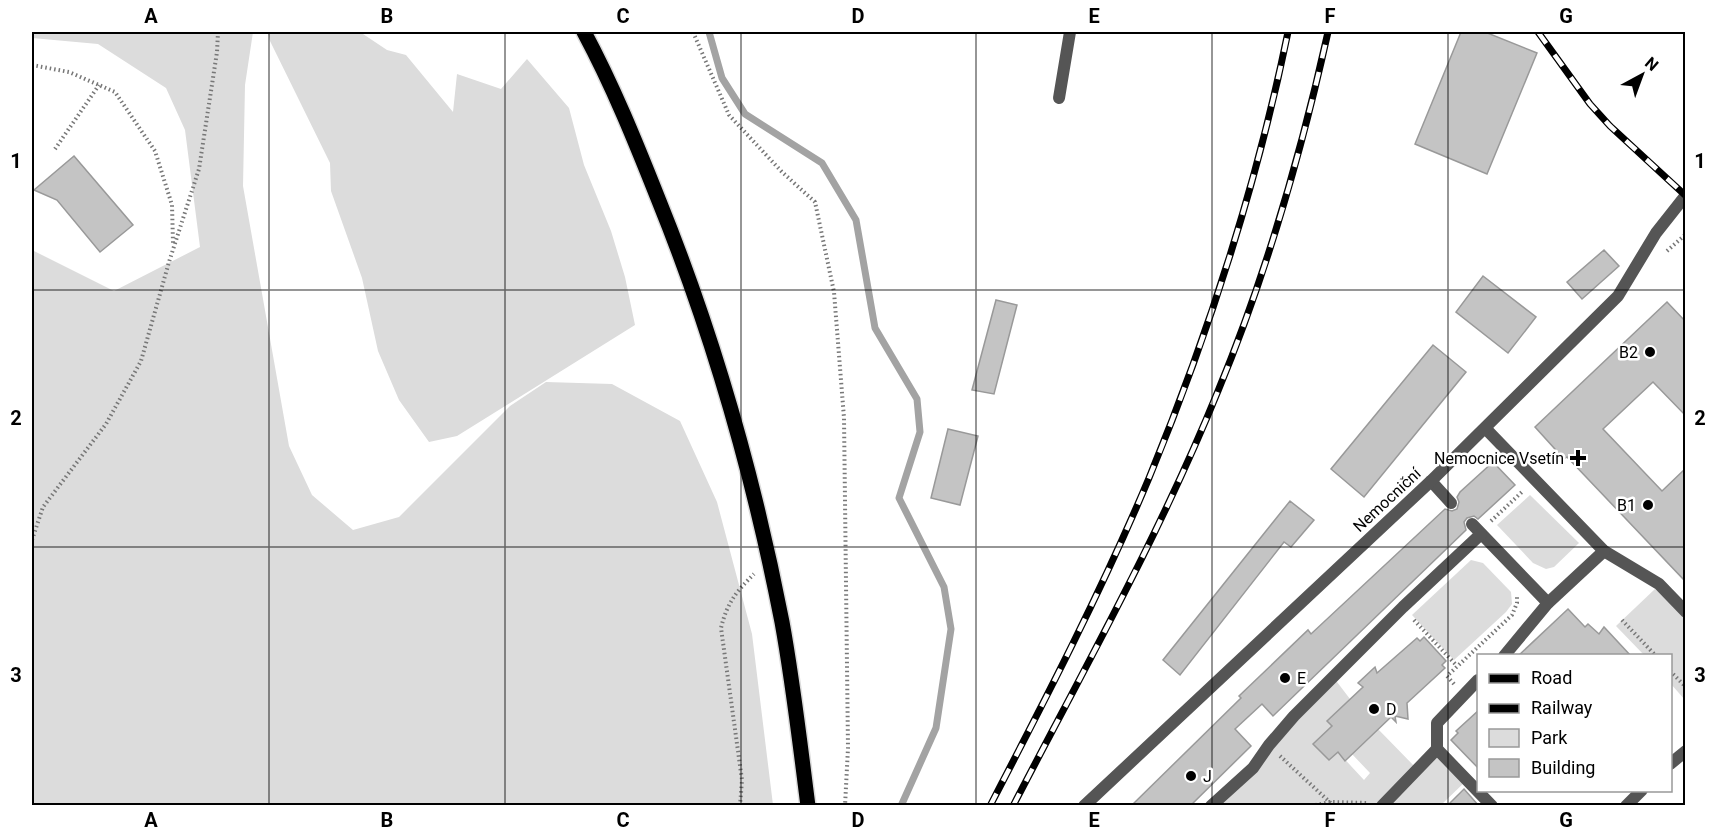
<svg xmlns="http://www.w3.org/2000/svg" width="1717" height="837" viewBox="0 0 1717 837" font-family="Roboto,sans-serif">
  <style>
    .green { fill: #dcdcdc }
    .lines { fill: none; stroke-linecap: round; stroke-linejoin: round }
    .stream { stroke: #a3a3a3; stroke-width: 7 }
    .building { fill: #c4c4c4; stroke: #999; stroke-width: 1.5 }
    .primary-casing { stroke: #dbdbdb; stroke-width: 18 }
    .path { stroke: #777; stroke-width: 4; stroke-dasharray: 1.5 3; stroke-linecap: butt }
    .service { stroke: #555; stroke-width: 12 }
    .minor { stroke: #555; stroke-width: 12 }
    .primary { stroke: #000; stroke-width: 15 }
    .rail-casing { stroke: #000; stroke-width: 7 }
    .rail { stroke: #fff; stroke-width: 4.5; stroke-dasharray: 14; stroke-linecap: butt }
    .grid { fill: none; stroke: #000; stroke-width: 1.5; stroke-opacity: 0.55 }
    .poi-dot { fill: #000; stroke: #fff; stroke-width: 2 }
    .labels { text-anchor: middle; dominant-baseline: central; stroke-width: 5; stroke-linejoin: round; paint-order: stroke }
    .poi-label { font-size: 16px; fill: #000; stroke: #fff; text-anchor: end }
    .street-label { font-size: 16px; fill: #000; stroke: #fff }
    .neatline { fill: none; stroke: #000; stroke-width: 2 }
    .grid-label { font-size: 20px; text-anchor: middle; font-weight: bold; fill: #000 }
  </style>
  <rect width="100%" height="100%" fill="#fff"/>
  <g class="green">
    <polygon points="32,32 253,32 245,85 243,186 289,446 312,495 353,530 399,517 510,406 546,382 612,384 680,421 717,502 752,634 773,805 32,805 32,250 114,291 200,247 185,130 166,88 98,44 32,38"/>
    <polygon points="268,32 360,32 387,50 406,55 453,112 457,74 501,89 527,59 569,108 584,165 611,231 625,277 635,325 457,436 429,442 399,400 378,351 362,278 331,191 330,163 270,41"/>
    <polygon points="1530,495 1579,543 1554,567 1546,569 1533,563 1497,525"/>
    <polygon points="1471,560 1483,563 1511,592 1512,604 1506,612 1454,660 1412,615"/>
    <polygon points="1655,589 1685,612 1685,700 1671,684 1670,656 1644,655 1616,626"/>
    <polygon points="1334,678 1350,699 1328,721 1332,726 1313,744 1329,760 1338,752 1364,780 1370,773 1351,753 1378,729 1417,769 1437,749 1467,780 1441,805 1219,806"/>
  </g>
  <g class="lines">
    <polyline class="stream" points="709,32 722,78 745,114 822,163 856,220 875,328 917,399 920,432 899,498 944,587 951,629 936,728 901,806"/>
  </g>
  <g class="building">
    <polygon points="1461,32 1485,32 1537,53 1487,174 1415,144"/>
    <polygon points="74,156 133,225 100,252 57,200 34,190"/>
    <polygon points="1604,250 1619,266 1582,299 1567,282"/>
    <polygon points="1483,276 1536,317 1508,353 1456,312"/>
    <polygon points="996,300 1017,305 994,394 972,390"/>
    <polygon points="1667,302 1686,322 1686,416 1653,382 1603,429 1662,491 1686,468 1686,582 1567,457 1564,459 1535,427"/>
    <polygon points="1433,345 1466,372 1364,497 1331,469"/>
    <polygon points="948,429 978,436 960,505 931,498"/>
    <polygon points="1493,462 1515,485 1478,519 1474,516 1467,518 1464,522 1466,530 1273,716 1262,704 1235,729 1251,746 1190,806 1131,806 1241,698 1239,696 1308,630 1311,634 1445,509 1452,511 1457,509 1459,502 1457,497 1460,492"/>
    <polygon points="1290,501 1314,520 1291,547 1284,542 1180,675 1163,660"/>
    <polygon points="1568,609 1585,627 1588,624 1599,634 1604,627 1631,656 1518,656"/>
    <polygon points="1424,637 1446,661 1442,665 1445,668 1407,703 1408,719 1395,716 1396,722 1391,717 1345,761 1338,752 1329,760 1313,744 1332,726 1327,721 1363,687 1358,683 1375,667 1377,673 1417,638 1420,641"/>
    <polygon points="1479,710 1479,769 1451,740 1458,733 1456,731"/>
    <polygon points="1464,789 1479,806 1447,806"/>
  </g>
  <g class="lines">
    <g class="primary-casing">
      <path id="primary" d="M 584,32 C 613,86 636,143 659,201 C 714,337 754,478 782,622 C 793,682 800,744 808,806"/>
    </g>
    <g class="path">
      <polyline points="693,32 729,115 782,172 815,202 834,292 844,418 848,748 845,806"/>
      <polyline points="32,65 69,72 115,92 155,151 172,205 173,243"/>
      <polyline points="55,149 99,85"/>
      <polyline points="1667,251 1686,234"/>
      <polyline points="1491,521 1523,491"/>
      <polyline points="32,540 43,507 106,424 141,361 169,262 199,169 217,52 218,32"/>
      <polyline points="1414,620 1457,666"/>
      <polyline points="1622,620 1656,656"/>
      <polyline points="1670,671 1686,687"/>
      <polyline points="1454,684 1447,676 1512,615 1517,603 1517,597"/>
      <polyline points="1280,756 1334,806"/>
      <path d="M 740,806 L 742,780 L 721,628 C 727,603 736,592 754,574"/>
      <polyline points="1311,806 1330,802 1367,803"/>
    </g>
    <g class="service">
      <polyline points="1059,98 1070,32"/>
      <polyline points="1486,429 1604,551 1659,584 1686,612"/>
      <polyline points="1431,481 1451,503"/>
      <polyline points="1472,524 1548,603"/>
      <polyline points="1504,656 1548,603 1604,551"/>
      <polyline points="1437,749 1492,806"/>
      <polyline points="1670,764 1686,751"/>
      <polyline points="1211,806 1253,768 1269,745 1294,716 1403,607 1481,534"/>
      <polyline points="1382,806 1437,749 1437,723 1478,680"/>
      <polyline points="1626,806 1642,790"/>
    </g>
    <polyline class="minor" points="1084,806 1431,481 1618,296 1656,233 1686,195"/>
    <use href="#primary" class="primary"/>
    <g class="rail-casing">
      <g id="rail">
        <polyline points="1538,32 1590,104 1610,126 1686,196"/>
        <path d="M 990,806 C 1046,698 1102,590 1149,478 C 1208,335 1257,184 1288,32"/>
        <path d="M 1013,806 C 1084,669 1160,534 1218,391 C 1266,275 1301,154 1328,32"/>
      </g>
    </g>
    <use href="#rail" class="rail"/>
  </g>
  <path class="grid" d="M 269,32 L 269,806M 505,32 L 505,806M 741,32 L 741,806M 976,32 L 976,806M 1212,32 L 1212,806M 1448,32 L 1448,806M 32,290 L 1686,290M 32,547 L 1686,547"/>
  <g class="poi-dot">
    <circle cx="1650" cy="352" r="6"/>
    <path d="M1575 449h6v6h6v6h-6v6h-6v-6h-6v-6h6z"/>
    <circle cx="1648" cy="505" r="6"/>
    <circle cx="1285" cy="678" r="6"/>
    <circle cx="1374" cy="709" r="6"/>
    <circle cx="1191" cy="776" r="6"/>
  </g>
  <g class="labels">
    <g class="poi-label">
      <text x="1638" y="352">B2</text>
      <text x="1564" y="458">Nemocnice Vsetín</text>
      <text x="1636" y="505">B1</text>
      <text x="1297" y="678" text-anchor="start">E</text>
      <text x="1386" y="709" text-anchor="start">D</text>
      <text x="1203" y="776" text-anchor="start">J</text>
    </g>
    <g class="street-label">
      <text transform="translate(1387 500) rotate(-43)">Nemocniční</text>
    </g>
  </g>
  <rect width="1717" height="837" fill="none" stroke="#ffffff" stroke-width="66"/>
  <rect x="1477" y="654" width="195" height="138" fill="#ffffff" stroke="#999999" stroke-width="1.5"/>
  <rect x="1489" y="674" width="30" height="9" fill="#000000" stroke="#999999" stroke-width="1.5"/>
  <text x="1531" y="684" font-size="18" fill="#000000">Road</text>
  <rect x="1489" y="704" width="30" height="9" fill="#000000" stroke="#999999" stroke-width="1.5"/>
  <text x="1531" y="714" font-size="18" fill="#000000">Railway</text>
  <rect x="1489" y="729" width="30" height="18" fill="#dcdcdc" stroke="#999999" stroke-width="1.5"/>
  <text x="1531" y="744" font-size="18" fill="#000000">Park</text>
  <rect x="1489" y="759" width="30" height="18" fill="#c4c4c4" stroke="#999999" stroke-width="1.5"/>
  <text x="1531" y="774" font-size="18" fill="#000000">Building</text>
  <g transform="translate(1642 75) rotate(41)" stroke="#ffffff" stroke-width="4.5" paint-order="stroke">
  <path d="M0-4.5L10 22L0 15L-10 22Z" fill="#000000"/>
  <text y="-9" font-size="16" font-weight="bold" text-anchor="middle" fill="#000000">N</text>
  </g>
  <rect x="33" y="33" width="1651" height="771" class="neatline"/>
  <g class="grid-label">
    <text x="151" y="23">A</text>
    <text x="387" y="23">B</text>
    <text x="623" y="23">C</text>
    <text x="858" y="23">D</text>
    <text x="1094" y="23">E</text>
    <text x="1330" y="23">F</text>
    <text x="1566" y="23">G</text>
    <text x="16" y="168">1</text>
    <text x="1700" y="168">1</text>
    <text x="16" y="425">2</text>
    <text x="1700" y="425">2</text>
    <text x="16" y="682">3</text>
    <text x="1700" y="682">3</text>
    <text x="151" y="827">A</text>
    <text x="387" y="827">B</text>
    <text x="623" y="827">C</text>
    <text x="858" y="827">D</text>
    <text x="1094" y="827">E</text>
    <text x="1330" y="827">F</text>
    <text x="1566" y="827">G</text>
  </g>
</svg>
